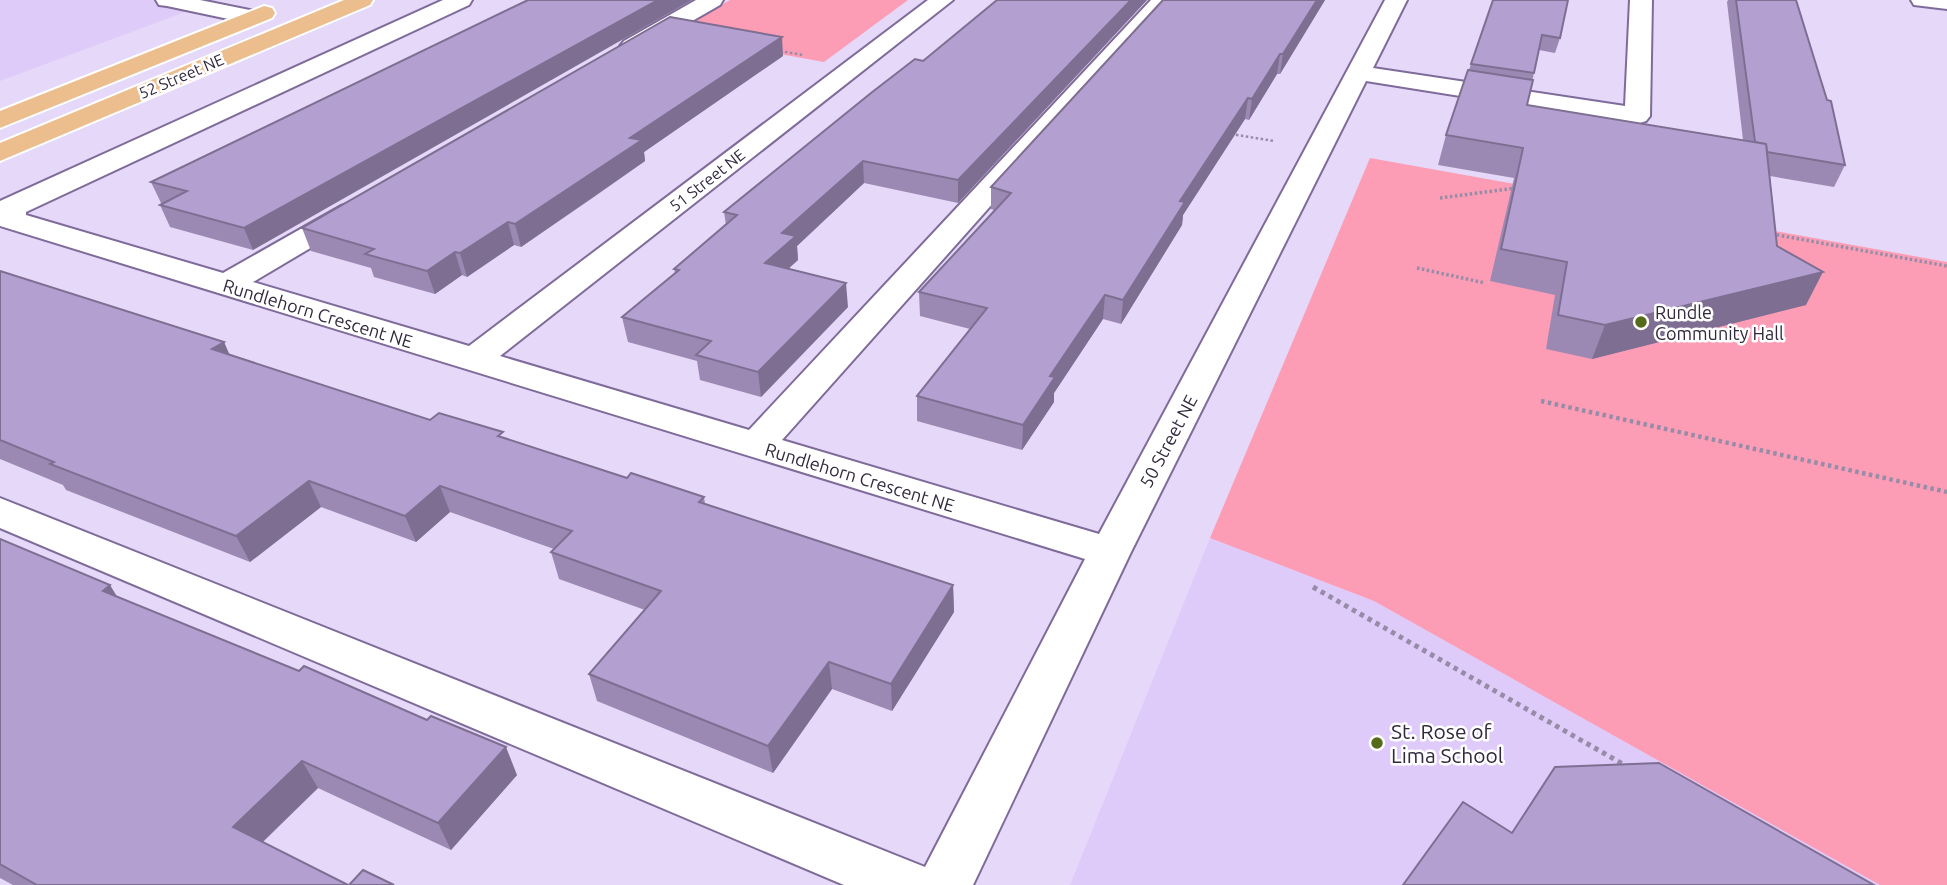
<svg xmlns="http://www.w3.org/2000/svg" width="1947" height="885" viewBox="0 0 1947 885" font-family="Ubuntu,sans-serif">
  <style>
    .built { fill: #dfcbfa }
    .green { fill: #fd9db5 }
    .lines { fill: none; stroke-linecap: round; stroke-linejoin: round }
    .minor-casing { stroke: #7f6b9a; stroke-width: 4 }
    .major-casing { stroke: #fff; stroke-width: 4 }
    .path-far3 { stroke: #978ca7; stroke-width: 2.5; stroke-dasharray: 2.5 2.5; stroke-linecap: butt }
    .path-far2 { stroke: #978ca7; stroke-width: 3.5; stroke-dasharray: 2.5 2.5; stroke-linecap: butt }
    .path-far1 { stroke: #978ca7; stroke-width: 4.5; stroke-dasharray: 3.5 3.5; stroke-linecap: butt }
    .path { stroke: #978ca7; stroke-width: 5; stroke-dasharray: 4.5 4.5; stroke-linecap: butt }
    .minor { fill: #fff; fill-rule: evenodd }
    .major { fill: #ecbe8e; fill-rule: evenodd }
    .wall { fill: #9b89b4 }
    .shaded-wall { fill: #7e6f92 }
    .building { fill: #b49fd1; stroke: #7e6f92; stroke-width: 2 }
    .poi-dot { fill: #556b1a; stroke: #fff; stroke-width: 2.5 }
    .labels { text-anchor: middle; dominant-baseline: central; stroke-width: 5; stroke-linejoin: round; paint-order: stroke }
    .far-street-label { font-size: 16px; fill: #31293d; stroke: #fff }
    .poi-label { font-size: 18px; fill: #31293d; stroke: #fff; text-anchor: start }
    .street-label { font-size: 18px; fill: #31293d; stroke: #fff }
    .near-poi-label { font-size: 21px; fill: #31293d; stroke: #fff; text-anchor: start }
  </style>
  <rect width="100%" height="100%" fill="#e5d8f8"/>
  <g class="built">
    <polygon points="0,0 217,0 0,81"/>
    <polygon points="1210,538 1374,601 1880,885 1070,885"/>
  </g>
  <g class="green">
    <polygon points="730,0 908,0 824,62 671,34"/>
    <polygon points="1370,158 1947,262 1947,885 1880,885 1374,601 1210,538"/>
  </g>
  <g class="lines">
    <g class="minor-casing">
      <g id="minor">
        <polygon points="156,0 200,0 260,12 263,17 260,22 252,24 167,6 159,5"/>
        <polygon points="443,0 472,0 469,5 26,212 26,215 223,273 341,206 351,203 361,206 366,212 361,218 253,282 469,346 928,0 953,0 500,356 749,430 1151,0 1174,0 782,440 1099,534 1385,0 1407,0 1373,68 1625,106 1630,0 1652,0 1650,116 1646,121 1637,124 1366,81 1131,552 973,885 844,885 0,528 0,498 925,867 1085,559 0,226 0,201"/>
        <polygon points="696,0 723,0 720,5 640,51 624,51 620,46 624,41"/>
        <polygon points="1911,0 1947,0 1947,9 1914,5"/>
      </g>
    </g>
    <g class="major-casing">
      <g id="major">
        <polygon points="344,0 373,0 370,5 0,161 0,143"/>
        <polygon points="264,6 272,8 275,13 272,18 0,128 0,111"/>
      </g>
    </g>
    <g class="path-far3">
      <polyline points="780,51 803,55"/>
      <polyline points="1231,134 1274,141"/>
    </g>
    <g class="path-far2">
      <polyline points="1440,198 1516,188"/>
      <polyline points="1772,234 1947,266"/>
      <polyline points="1417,268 1485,283"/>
    </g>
    <polyline class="path-far1" points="1541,401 1947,492"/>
    <polyline class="path" points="1313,587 1628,767"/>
    <use href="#minor" class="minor"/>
    <use href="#major" class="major"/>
  </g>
  <g class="wall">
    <polygon points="528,0 253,250 170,227 160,205 163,204 161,203 151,182"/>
    <polygon points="997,0 1147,0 958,203 864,183 797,246 798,260 788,269 848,307 761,397 700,380 697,361 628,342 622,317 675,273 674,269 726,225 724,212 923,61"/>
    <polygon points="1163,0 1325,0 1280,74 1277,74 1249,120 1245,119 1183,215 1182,225 1121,324 1103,319 1054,393 1054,402 1022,450 917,421 917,396 970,329 920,316 919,292 994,210 991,209 991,187"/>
    <polygon points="1493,0 1560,38 1555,53 1539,50 1527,105 1743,140 1727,2 1728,0 1796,0 1845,165 1834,187 1770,176 1777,246 1806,305 1592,359 1546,349 1555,295 1490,281 1514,178 1438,165 1446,135 1469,70"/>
    <polygon points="783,56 644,152 645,161 594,197 521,247 514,245 467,277 462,275 435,294 374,277 371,268 311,251 302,228"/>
    <polygon points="0,271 224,342 229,355 430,420 505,438 627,478 704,497 705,504 953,585 954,612 892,711 832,689 773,773 597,701 589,674 645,610 559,579 551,552 554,549 450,512 416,542 321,507 250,562 66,490 63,485 0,459"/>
    <polygon points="0,539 118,597 517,775 451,850 318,788 263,842 348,885 13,885 0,878"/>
  </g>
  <g class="shaded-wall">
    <polygon points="658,0 692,0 253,250 244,228"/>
    <polygon points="1131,0 1147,0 958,203 958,180"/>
    <polygon points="1317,0 1325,0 1280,74 1283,54"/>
    <polygon points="782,37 783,56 644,152 645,161 521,247 515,224 630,138"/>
    <polygon points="1280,54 1277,74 1249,120 1252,99"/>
    <polygon points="1248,98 1245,119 1183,215 1182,225 1121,324 1123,300 1180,201"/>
    <polygon points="863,161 864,183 797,246 798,260 768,287 765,263 782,233"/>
    <polygon points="508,222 514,245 467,277 460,253"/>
    <polygon points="455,252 462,275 435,294 427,271"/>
    <polygon points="1823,272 1806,305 1592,359 1605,325"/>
    <polygon points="846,283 848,307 761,397 758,372"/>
    <polygon points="1105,295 1103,319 1054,393 1054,402 1022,450 1023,425 1050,376"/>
    <polygon points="224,342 235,367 212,349"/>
    <polygon points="309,481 321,507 250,562 236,536"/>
    <polygon points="440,486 450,512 416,542 405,516"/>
    <polygon points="110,585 127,613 103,591"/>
    <polygon points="953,585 954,612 892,711 891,684"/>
    <polygon points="829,662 832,689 773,773 768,746"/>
    <polygon points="506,747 517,775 451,850 438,823"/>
    <polygon points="302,761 318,788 250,854 233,827"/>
  </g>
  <g class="building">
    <polygon points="528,0 658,0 244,228 160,205 187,191 151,182"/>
    <polygon points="997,0 1131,0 958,180 863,161 782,233 796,236 765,263 846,283 758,372 696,355 711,341 622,317 679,270 674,269 737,215 724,212 871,93 915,59 923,61"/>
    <polygon points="1163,0 1317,0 1283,54 1280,54 1252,99 1248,98 1180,201 1185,202 1123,300 1105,295 1050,376 1055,377 1023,425 917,396 987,308 919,292 1011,193 991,187"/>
    <polygon points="1493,0 1568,0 1560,38 1542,35 1534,73 1471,64"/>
    <polygon points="1736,0 1796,0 1827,100 1831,101 1845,165 1767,152 1766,144 1755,142"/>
    <polygon points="670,17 782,37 630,138 642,140 589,175 515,224 508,222 460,253 455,252 427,271 365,254 374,249 302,228"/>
    <polygon points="1468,70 1533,80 1527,105 1766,144 1777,246 1823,272 1605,325 1558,315 1567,262 1501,249 1523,148 1446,135"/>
    <polygon points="0,271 224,342 212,349 430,420 439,413 503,432 498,436 627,478 631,473 704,497 699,502 953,585 891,684 829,662 768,746 589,674 661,591 551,552 572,531 440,486 405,516 309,481 236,536 50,464 54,462 0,440"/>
    <polygon points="0,539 110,585 103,591 299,671 304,666 427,720 431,716 506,747 438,823 302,761 233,827 348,885 37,885 0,864"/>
    <polygon points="1659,763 1874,885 1403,885 1463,802 1512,833 1555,767"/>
    <polygon points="363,870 394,885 349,885"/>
  </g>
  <g class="poi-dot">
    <circle cx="1641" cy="322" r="7"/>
    <circle cx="1377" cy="743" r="7"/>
  </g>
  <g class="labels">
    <g class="far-street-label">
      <text transform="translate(181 76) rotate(-23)">52 Street NE</text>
      <text transform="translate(707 180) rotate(-38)">51 Street NE</text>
    </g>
    <g class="poi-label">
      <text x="1655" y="312">Rundle<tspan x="1655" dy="21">Community Hall</tspan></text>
    </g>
    <g class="street-label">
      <text transform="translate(318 313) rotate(17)">Rundlehorn Crescent NE</text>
      <text transform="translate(1168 441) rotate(-62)">50 Street NE</text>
      <text transform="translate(860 477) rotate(17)">Rundlehorn Crescent NE</text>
    </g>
    <g class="near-poi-label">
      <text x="1391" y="731">St. Rose of<tspan x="1391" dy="24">Lima School</tspan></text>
    </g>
  </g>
</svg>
